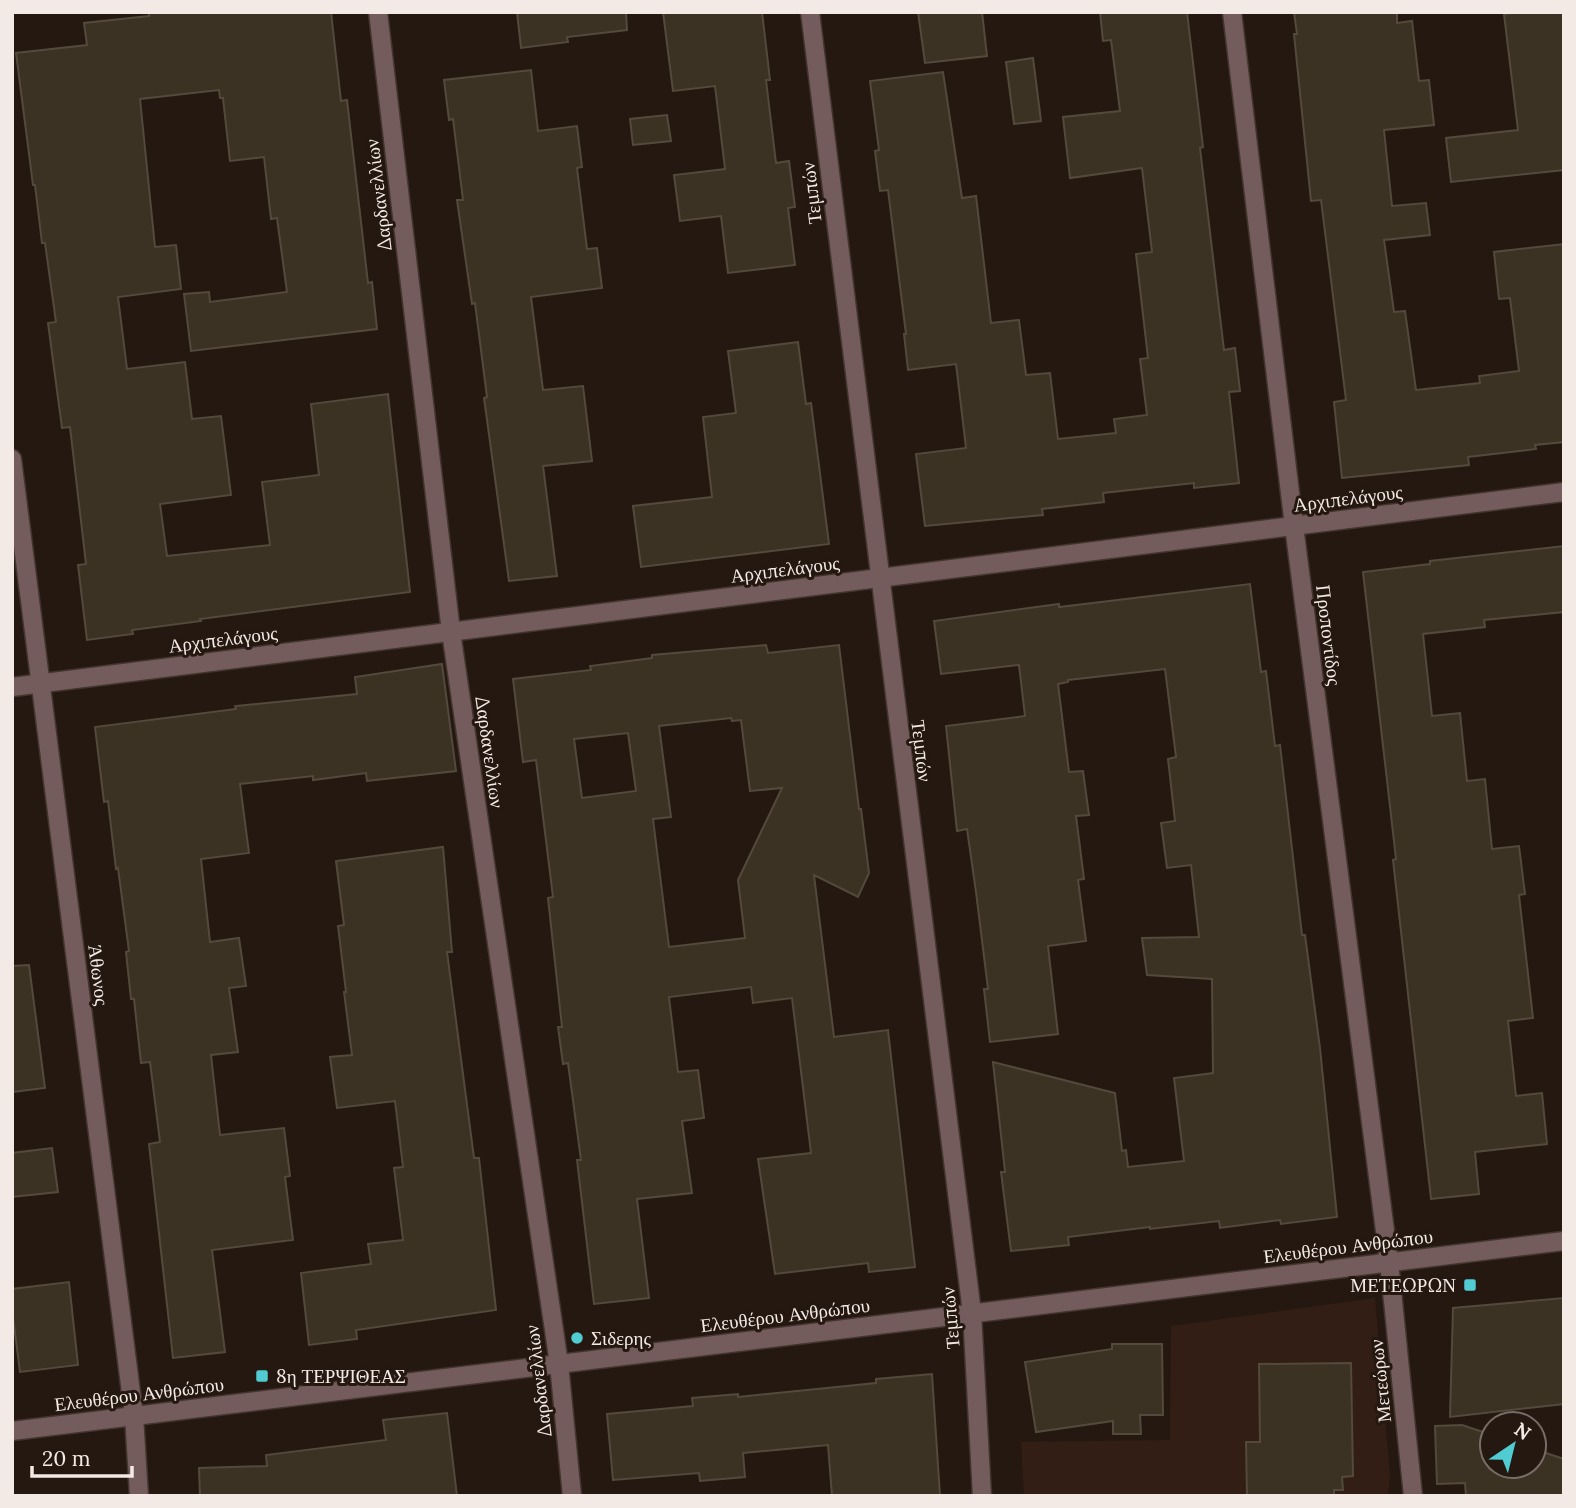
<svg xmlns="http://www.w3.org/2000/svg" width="1576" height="1508" viewBox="0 0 1576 1508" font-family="Lora,serif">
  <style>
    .built { fill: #321e14 }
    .building { fill: #3b3224; stroke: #534a3c; stroke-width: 2; fill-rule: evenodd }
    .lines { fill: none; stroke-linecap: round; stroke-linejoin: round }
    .minor-casing { stroke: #42352f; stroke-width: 21 }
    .tertiary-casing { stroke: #42352f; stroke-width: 21 }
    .minor { stroke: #755c5c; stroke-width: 18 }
    .tertiary { stroke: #755c5c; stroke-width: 18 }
    .poi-dot { fill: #51ccd3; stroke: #251811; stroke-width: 2.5 }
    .labels { text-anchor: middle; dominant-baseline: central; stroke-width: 6; stroke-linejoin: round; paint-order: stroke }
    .street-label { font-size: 19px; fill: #f4eae5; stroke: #251811 }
    .poi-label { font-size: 19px; fill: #f4eae5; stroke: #251811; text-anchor: start }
  </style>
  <rect width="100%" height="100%" fill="#251811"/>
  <polygon class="built" points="1375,1298 1390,1476 1388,1496 1024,1496 1021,1442 1170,1440 1171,1326"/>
  <g class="building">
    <polygon points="149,12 331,12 341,101 347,100 368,283 372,282 377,329 191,351 184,294 209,292 210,302 287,292 277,218 271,219 264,157 230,161 223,98 220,98 219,90 140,99 155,247 176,245 181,289 118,297 127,369 185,362 192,419 221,416 231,495 160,504 167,556 270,545 262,482 319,475 311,404 388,394 410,592 200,619 201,621 132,630 133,634 87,640 78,565 86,564 70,427 62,428 48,323 56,322 45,243 42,243 35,185 33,185 16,53 87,45 84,23 149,16"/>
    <polygon points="517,12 626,12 627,30 567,37 568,42 521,48"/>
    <polygon points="663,12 762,12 770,80 766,80 776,163 789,161 795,207 788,208 795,265 728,273 721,216 680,221 674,175 725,169 715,86 673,91"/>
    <polygon points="918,12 982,12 987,56 925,63"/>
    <polygon points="1100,12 1187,12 1203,147 1200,148 1224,350 1235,348 1240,391 1229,392 1239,483 1194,488 1194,483 1103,493 1104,502 1042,509 1043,515 925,526 916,454 966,448 956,364 908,370 904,334 906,334 888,190 880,191 875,151 879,150 870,81 943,72 962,198 976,196 991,323 1019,320 1026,375 1050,373 1058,439 1116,433 1114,419 1147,415 1140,359 1148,358 1136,254 1152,252 1142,168 1070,178 1063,117 1120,111 1111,40 1103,41"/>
    <polygon points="1294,12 1397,12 1397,23 1412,21 1419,81 1429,80 1434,125 1384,130 1392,206 1426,203 1430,235 1384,240 1394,312 1405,311 1416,390 1480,383 1479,376 1519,371 1510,298 1499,299 1494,252 1564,244 1564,442 1535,445 1536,449 1468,457 1469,465 1342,478 1334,402 1346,400 1321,200 1311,201 1294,34 1297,34"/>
    <polygon points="1518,12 1564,12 1564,170 1451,182 1446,138 1518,130 1504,14"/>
    <polygon points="1033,58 1041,121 1014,124 1006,62"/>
    <polygon points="531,70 538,131 577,126 582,167 577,168 587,249 597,248 602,288 531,297 543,390 583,386 592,461 543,466 557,576 509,581 484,398 487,397 475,303 472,304 457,200 463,200 453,119 449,120 444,80"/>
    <polygon points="667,115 671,141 633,145 630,119"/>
    <polygon points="798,342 806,404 811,403 829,544 641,567 633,506 712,497 703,417 736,413 728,351"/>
    <polygon points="1564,546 1564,612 1484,620 1485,627 1423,634 1432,716 1460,713 1467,781 1485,779 1492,849 1519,846 1525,894 1519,895 1533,1018 1508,1021 1516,1096 1542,1093 1547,1144 1475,1152 1479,1194 1431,1199 1393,860 1396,859 1388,789 1363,572 1430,564 1430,561"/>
    <polygon points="1250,584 1261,672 1266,671 1275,746 1280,745 1302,935 1305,935 1320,1048 1337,1217 1281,1224 1280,1220 1220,1228 1219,1221 1150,1229 1150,1227 1068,1237 1069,1245 1011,1251 1001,1172 1005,1172 993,1062 1115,1093 1122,1151 1126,1150 1128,1167 1184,1161 1174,1078 1213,1073 1212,979 1147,975 1142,938 1199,937 1191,865 1167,868 1161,823 1175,821 1168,759 1176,757 1165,669 1068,680 1068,682 1058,684 1069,772 1083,771 1089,815 1076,816 1084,879 1078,880 1086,941 1048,946 1058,1034 990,1042 984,989 988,989 976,892 967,829 957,831 946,726 1025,716 1019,665 941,674 934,621 1059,604 1059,607"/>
    <path d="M 766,645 L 768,653 L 839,645 L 859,809 L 861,809 L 869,873 L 858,897 L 814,875 L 834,1037 L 888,1030 L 915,1267 L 869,1272 L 868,1263 L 775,1274 L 758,1159 L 811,1153 L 792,998 L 753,1003 L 751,987 L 669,997 L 678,1072 L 698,1070 L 704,1118 L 682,1121 L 692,1193 L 637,1199 L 649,1298 L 594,1304 L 577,1160 L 581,1160 L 568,1063 L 563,1064 L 558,1027 L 562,1027 L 548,898 L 553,897 L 536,760 L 523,762 L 513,679 L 591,670 L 590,666 L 652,658 L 652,655 ZM 731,718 L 732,721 L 741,720 L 750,791 L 782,788 L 738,880 L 745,938 L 669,947 L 653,819 L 671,817 L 659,726 ZM 628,733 L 636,791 L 582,798 L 574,739 Z"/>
    <polygon points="442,664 456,771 367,781 366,773 313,780 313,776 240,784 249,853 201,859 210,942 239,938 246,986 229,988 238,1052 211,1055 220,1135 284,1128 290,1176 285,1177 293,1240 212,1250 225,1352 173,1358 149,1144 160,1142 150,1062 141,1063 134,999 131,999 126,952 129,951 118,868 116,869 108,801 104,802 95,727 236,709 235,706 357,694 355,677"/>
    <polygon points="443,847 452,952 447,952 474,1158 479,1158 496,1310 356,1330 357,1339 309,1345 301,1273 371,1264 368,1244 403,1240 394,1168 403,1167 395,1101 337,1108 330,1057 352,1055 344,992 346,992 338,926 344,925 336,861"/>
    <polygon points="29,965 45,1088 12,1092 12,966"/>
    <polygon points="52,1148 58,1192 12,1197 12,1153"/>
    <polygon points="69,1282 78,1365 20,1372 12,1310 12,1289"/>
    <polygon points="1564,1298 1564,1404 1450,1417 1453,1308"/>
    <polygon points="1112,1344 1162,1344 1163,1415 1140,1415 1141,1434 1113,1434 1113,1421 1036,1432 1025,1362 1112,1349"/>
    <polygon points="1351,1363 1353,1476 1342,1477 1343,1490 1334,1490 1334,1496 1247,1496 1246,1442 1260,1442 1259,1364"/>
    <polygon points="932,1374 940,1496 832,1496 828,1445 743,1453 745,1477 700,1481 699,1473 613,1480 607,1414 693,1406 692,1398 738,1394 738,1397 876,1383 876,1379"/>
    <polygon points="447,1413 457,1496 200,1496 199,1468 267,1466 266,1455 386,1440 383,1420"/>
    <polygon points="1462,1425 1492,1435 1492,1466 1534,1466 1534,1449 1564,1459 1564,1496 1466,1496 1465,1483 1437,1484 1435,1426"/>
  </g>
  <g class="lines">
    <g class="minor-casing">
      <g id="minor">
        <polyline points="378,12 451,632 559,1364 572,1496"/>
        <polyline points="810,12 972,1313 982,1496"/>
        <polyline points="1232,12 1294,526 1389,1262 1413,1496"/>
        <polyline points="12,459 134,1416 139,1496"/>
        <polyline points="12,687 1564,492"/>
      </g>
    </g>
    <g class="tertiary-casing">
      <polyline id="tertiary" points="12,1431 1564,1241"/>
    </g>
    <use href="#minor" class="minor"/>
    <use href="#tertiary" class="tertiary"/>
  </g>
  <g class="poi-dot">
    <rect x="1463" y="1278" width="14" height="14" rx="3.5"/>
    <circle cx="577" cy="1338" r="7"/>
    <rect x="255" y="1369" width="14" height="14" rx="3.5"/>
  </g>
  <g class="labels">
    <g class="street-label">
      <text transform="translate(811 193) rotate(-97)">Τεμπών</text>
      <text transform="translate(378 195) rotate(-97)">Δαρδανελλίων</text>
      <text transform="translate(1348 498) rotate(-7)">Αρχιπελάγους</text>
      <text transform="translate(785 569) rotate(-7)">Αρχιπελάγους</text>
      <text transform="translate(1329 635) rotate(83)">Προποντίδος</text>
      <text transform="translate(223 639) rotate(-7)">Αρχιπελάγους</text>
      <text transform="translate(922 751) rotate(83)">Τεμπών</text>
      <text transform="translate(490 752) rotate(82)">Δαρδανελλίων</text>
      <text transform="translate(99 975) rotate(83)">Άθωνος</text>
      <text transform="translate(1348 1246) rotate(-7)">Ελευθέρου Ανθρώπου</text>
      <text transform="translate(785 1315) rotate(-7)">Ελευθέρου Ανθρώπου</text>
      <text transform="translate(950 1318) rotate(-95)">Τεμπών</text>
      <text transform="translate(538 1381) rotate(-97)">Δαρδανελλίων</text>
      <text transform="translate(1380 1381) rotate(-96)">Μετεώρων</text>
      <text transform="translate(139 1394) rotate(-7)">Ελευθέρου Ανθρώπου</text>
    </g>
    <g class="poi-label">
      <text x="1456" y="1285" text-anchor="end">ΜΕΤΕΩΡΩΝ</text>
      <text x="591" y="1338">Σιδερης</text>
      <text x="276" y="1376">8η ΤΕΡΨΙΘΕΑΣ</text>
    </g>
  </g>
  <rect width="1576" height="1508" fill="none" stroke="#f4eae5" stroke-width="28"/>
  <g transform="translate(1513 1445) rotate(35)"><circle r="33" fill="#251811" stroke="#786c66" stroke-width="2"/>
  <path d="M0-5L12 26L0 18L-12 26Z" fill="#51ccd3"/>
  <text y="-10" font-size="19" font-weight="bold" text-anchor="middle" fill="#f4eae5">N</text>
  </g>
  <path d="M32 1466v10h100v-10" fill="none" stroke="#f4eae5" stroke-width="3.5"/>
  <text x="42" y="1466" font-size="21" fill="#f4eae5" stroke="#251811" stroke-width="5" paint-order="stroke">20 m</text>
</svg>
